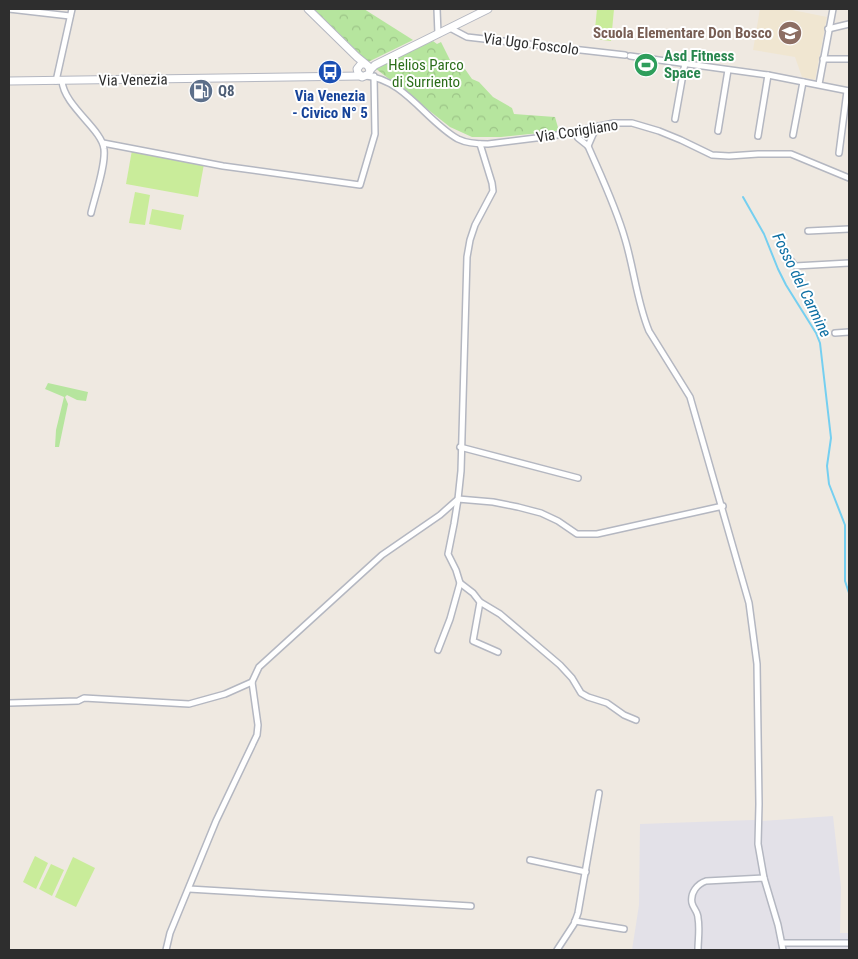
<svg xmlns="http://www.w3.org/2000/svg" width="858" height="959" viewBox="0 0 858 959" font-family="'Roboto Condensed',sans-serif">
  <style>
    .industrial { fill: #e3e1e8 }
    .education { fill: #f0e6d1 }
    .grass { fill: #b6e59e }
    .forest { fill: url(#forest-crowns) }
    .pitch { fill: #c9ec9a }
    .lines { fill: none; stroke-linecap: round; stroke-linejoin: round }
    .stream { stroke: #75cff0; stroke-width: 2 }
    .street-casing { stroke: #b4b7c1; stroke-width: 8 }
    .secondary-casing { stroke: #b4b7c1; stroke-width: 9 }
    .street { stroke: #fff; stroke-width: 5 }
    .secondary { stroke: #fff; stroke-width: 7 }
    .labels { text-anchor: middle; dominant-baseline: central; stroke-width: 4; stroke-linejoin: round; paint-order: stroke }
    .education-label { font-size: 15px; font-weight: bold; fill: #785e54; stroke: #fff; text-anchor: end }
    .street-label { font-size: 15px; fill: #2e2e2e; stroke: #fff }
    .leisure-label { font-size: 15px; font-weight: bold; fill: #27864d; stroke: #fff; text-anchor: start }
    .park-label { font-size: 15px; fill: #2c6e1b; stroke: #fff }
    .service-label { font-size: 15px; font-weight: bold; fill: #4e5e75; stroke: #fff; text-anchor: start }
    .transit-label { font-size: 15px; font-weight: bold; fill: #164399; stroke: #fff }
    .water-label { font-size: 16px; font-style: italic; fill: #0d6fa3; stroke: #fff }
  </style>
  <defs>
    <pattern id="forest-crowns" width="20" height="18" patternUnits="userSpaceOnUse" patternTransform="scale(1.25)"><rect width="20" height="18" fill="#b6e59e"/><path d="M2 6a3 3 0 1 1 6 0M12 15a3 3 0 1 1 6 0" fill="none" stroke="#9dc588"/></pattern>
  </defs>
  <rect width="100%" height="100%" fill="#efe9e1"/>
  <polygon class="industrial" points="833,816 841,887 840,933 849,933 849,950 632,950 639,905 640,824 753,820 762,821"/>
  <polygon class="education" points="760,9 787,9 827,17 815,80 802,77 795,57 753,50"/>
  <polygon class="grass" points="48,383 88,392 86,401 77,400 67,395 65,397 68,404 59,447 55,447 56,430 64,397 45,389"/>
  <g class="forest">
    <polygon points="314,9 364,9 413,40 368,62"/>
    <polygon points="433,41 437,44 441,42 452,64 460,62 472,79 479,82 493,97 512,108 514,114 555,117 559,131 501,137 472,137 450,127 375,68"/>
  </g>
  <g class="pitch">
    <polygon points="597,9 614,9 611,41 594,39"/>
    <polygon points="132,150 204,164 198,197 126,184"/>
    <polygon points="135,192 150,195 145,225 129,223"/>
    <polygon points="152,209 184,215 181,230 149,224"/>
    <polygon points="35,856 48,863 36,889 23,882"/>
    <polygon points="73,857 95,868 76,907 55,897"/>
    <polygon points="51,864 64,870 52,896 39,889"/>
  </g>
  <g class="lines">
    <polyline class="stream" points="743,197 764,234 778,269 786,285 816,333 820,343 831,438 827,466 829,484 845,525 845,581 849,593"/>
    <g class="street-casing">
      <g id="street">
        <polyline points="9,9 70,16"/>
        <polyline points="437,9 438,34"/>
        <polyline points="450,28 467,37 625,55"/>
        <polyline points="828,29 849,24"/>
        <polyline points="630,56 768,75 849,91"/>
        <polyline points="823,59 849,59"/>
        <path d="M 366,76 C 404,79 427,122 458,139 C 466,143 479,144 488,144 L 552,136 L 614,123 L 632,123 L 659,131 L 681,140 L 712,155 L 729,156 L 758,154 L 791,154 L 849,178"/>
        <polyline points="56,81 72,9"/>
        <path d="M 62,81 C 64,106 102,129 104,149 C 106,165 95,196 91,213"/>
        <polyline points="819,84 833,9"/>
        <polyline points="675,119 685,63"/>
        <polyline points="718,131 728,70"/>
        <polyline points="793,135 803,82"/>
        <polyline points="758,136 768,75"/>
        <path d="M 578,138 L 588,146 C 601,176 616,207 625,239 C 634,269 637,302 649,331 L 690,397 L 749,603 L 757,664 L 759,804 L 758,844 L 764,878"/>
        <polyline points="103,143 223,166 360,185 375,134 374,76"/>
        <polyline points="588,146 595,130"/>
        <polyline points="839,153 847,91"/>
        <polyline points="808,231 849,229"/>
        <polyline points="789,258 795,266 849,263"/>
        <polyline points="835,333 849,332"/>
        <polyline points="460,447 578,478"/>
        <polyline points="460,583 473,593 480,602 473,641 498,652"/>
        <polyline points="480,602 500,614 560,665 572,678 581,693 588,697 607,703 624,715 636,720"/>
        <polyline points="438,650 450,619 460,583 456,570 448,554 454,524 458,499 493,502 518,507 541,513 558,521 577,534 597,534 723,506"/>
        <polyline points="9,703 78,701 84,698 189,704 225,694 252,682"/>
        <polyline points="530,860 586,872"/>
        <polyline points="189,889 471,906"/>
        <polyline points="575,921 624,929"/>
        <polyline points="782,943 849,943"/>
        <polyline points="166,950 170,933 216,821 257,735 258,725 252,682 259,667 382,555 440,515 458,499 461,471 467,257 470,240 475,225 493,191 492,183 480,144"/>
        <polyline points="557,950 574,924 578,913 599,793"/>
        <path d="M 698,950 C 698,940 700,928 698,918 C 698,912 693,908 692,903 C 690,893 697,884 706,881 L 764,878 L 778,925 L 783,950"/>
      </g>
    </g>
    <g class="secondary-casing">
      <g id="secondary">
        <polyline points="308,9 357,57 368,66 370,70 369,74 362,77 358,73 357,69 361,64 365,64"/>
        <polyline points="370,70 375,65 488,9"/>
        <polyline points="9,81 361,76"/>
      </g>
    </g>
    <use href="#street" class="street"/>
    <use href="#secondary" class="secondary"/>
  </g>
  <defs>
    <g id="school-disc" transform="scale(1.25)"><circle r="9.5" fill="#8d6e63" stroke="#fff"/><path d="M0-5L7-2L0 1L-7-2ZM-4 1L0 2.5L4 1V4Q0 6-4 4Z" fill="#fff"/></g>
    <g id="stadium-disc" transform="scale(1.25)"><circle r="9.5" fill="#2e9e5b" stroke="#fff"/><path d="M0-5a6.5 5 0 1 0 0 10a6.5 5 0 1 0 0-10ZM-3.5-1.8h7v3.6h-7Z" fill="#fff"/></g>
    <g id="bus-disc" transform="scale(1.25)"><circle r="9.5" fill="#1a4fb4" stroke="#fff"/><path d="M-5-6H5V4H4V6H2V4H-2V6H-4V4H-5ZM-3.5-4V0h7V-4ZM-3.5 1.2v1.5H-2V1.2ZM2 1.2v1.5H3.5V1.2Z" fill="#fff"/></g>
    <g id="fuel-disc" transform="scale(1.25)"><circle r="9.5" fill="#5c6f8a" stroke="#fff"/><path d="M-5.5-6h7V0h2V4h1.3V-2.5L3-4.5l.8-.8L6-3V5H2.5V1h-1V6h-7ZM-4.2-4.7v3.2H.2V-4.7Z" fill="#fff"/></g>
  </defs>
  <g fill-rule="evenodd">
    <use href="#school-disc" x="790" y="33"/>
    <use href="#stadium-disc" x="646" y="65"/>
    <use href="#bus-disc" x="330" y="72"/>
    <use href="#fuel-disc" x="201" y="91"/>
  </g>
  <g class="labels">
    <g class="education-label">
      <text x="772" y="33">Scuola Elementare Don Bosco</text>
    </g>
    <g class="street-label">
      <text transform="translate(531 44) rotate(7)">Via Ugo Foscolo</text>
      <text transform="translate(133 80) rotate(-1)">Via Venezia</text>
      <text transform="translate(577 131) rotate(-9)">Via Corigliano</text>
    </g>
    <g class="leisure-label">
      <text x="664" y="56">Asd Fitness<tspan x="664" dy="17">Space</tspan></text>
    </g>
    <g class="park-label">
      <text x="426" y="65">Helios Parco<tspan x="426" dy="17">di Surriento</tspan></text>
    </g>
    <g class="service-label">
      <text x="218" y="91">Q8</text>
    </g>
    <g class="transit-label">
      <text x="330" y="96">Via Venezia<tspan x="330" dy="17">- Civico N° 5</tspan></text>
    </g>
    <g class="water-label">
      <text transform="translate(802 285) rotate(64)">Fosso del Carmine</text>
    </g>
  </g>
  <rect width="858" height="959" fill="none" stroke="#2e2e2e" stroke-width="20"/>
</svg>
